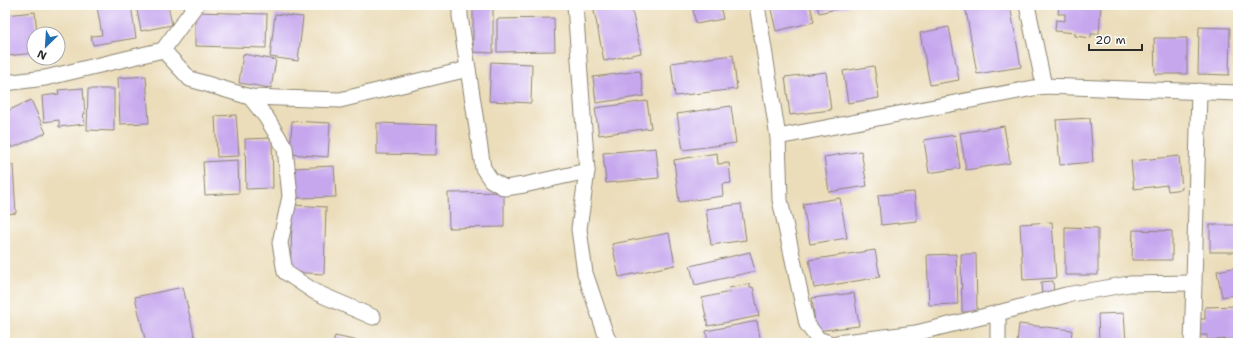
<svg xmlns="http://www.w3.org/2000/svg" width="1243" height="348" viewBox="0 0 1243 348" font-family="'Shantell Sans',sans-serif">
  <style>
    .building { fill: #c6a7ee }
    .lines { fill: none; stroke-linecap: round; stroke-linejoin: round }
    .minor-casing { stroke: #8b8472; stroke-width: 17 }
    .minor { stroke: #fff; stroke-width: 15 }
  </style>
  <rect width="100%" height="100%" fill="#fff"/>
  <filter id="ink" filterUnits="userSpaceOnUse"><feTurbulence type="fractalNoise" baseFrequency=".025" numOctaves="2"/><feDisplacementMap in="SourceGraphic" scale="8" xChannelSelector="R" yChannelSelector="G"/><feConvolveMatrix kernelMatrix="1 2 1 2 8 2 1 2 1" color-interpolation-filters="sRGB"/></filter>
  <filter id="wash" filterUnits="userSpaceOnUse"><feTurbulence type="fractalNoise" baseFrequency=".012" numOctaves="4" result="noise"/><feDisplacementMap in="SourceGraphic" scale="16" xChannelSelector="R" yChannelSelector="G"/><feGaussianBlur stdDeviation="0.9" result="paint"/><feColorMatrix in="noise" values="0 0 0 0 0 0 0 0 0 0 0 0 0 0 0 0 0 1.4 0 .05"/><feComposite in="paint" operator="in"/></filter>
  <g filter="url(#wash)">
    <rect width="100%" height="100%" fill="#ebddba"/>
    <g id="blocks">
      <g class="building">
        <polygon points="108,5 131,5 136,38 93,45 91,36 102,35 97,7"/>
        <polygon points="136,5 168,5 172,25 141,31"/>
        <polygon points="473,5 493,5 493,53 473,52"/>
        <polygon points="593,5 631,5 641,53 604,61"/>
        <polygon points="692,5 720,5 723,19 696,24"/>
        <polygon points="770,5 810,5 814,22 776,31"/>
        <polygon points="817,5 850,5 850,6 819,13"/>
        <polygon points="965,5 1010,5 1021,67 977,74"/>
        <polygon points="1059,5 1101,5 1099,34 1091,34 1091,38 1075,36 1075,33 1055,31 1056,20 1065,21 1065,14 1058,14"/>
        <polygon points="35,12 37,34 34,34 34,53 7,56 5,50 5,15"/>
        <polygon points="195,12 267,14 266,48 195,46"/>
        <polygon points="275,14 303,17 298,61 270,57"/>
        <polygon points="554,18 555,51 497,52 497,19"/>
        <polygon points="949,27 959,80 930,85 920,33"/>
        <polygon points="1199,27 1230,28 1229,75 1198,74"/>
        <polygon points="1154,38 1187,38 1187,74 1155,74"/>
        <polygon points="243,54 276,60 271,88 239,83"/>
        <polygon points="733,55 737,89 675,96 671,63"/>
        <polygon points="491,62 532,64 531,103 489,101"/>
        <polygon points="874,66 879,98 848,103 843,71"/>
        <polygon points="640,71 644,96 596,103 593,77"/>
        <polygon points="826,72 831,110 790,115 785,77"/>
        <polygon points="146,76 149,123 120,124 118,78"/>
        <polygon points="83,88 85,114 83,114 85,124 59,127 59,120 44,122 42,96 59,94 58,90"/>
        <polygon points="88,89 114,89 114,131 87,130"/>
        <polygon points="31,100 46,133 12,148 5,132 5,112"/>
        <polygon points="647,101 651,128 599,135 595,108"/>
        <polygon points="731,106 736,143 683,150 677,114"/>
        <polygon points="236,115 239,156 217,157 215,116"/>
        <polygon points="1090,118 1093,162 1060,165 1056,120"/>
        <polygon points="292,121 330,123 328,157 290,154"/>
        <polygon points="377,123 437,125 436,155 377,154"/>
        <polygon points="1004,126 1010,163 966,170 960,133"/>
        <polygon points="955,135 960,168 929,173 924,140"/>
        <polygon points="272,138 273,188 246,189 245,139"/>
        <polygon points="656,148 659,178 606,183 603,153"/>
        <polygon points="861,151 867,186 829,192 824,157"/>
        <polygon points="717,153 718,164 729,163 731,183 722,184 723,196 679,202 674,160"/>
        <polygon points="1179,156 1182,189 1168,191 1167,185 1134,189 1131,161"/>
        <polygon points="238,160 239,193 205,195 203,162"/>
        <polygon points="5,165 13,165 16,213 5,214"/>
        <polygon points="334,166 336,197 294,198 293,168"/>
        <polygon points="504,192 504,227 449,228 448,193"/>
        <polygon points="914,192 917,221 881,225 878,195"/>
        <polygon points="840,198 847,238 810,244 803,204"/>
        <polygon points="741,204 746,240 711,245 706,209"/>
        <polygon points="293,205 326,207 324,274 290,272"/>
        <polygon points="1052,222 1056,278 1023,280 1020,224"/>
        <rect x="1210" y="225" width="28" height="27"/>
        <polygon points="1065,227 1098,228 1098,275 1065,275"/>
        <polygon points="1133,230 1172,231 1172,260 1132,260"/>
        <polygon points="669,233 675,265 619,277 612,244"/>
        <polygon points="875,250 880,277 814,288 809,260"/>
        <polygon points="750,252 755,271 695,285 690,266"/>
        <polygon points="956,254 958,304 929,305 927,255"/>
        <polygon points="961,254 976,254 977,312 962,312"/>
        <polygon points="1238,267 1238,294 1222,297 1217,271"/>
        <polygon points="1053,281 1054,297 1042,298 1041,282"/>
        <polygon points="750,284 750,288 753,287 759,316 708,326 702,298 730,292 729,288"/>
        <polygon points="183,287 196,343 146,343 135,297"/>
        <polygon points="854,293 859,326 816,331 812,298"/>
        <polygon points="1238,306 1238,339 1207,340 1207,335 1199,335 1199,319 1205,319 1205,307"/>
        <polygon points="1124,313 1126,343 1099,343 1098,314"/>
        <polygon points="757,321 761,343 708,343 706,331"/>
        <polygon points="1019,324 1072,330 1071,343 1017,343"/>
        <polygon points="335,336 363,342 363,343 333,343"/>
      </g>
    </g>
  </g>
  <g filter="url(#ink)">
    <use href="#blocks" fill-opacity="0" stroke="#8b8472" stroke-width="1"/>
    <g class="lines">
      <g class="minor-casing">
        <g id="minor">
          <polyline points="460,5 460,16 483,168 491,180 505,188 524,185 587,171"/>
          <polyline points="575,5 587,171 579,229 585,273 607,338 611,343"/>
          <polyline points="757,5 778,137 780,200 807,324 818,339 829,343"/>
          <polyline points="1027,5 1044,86"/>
          <polyline points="163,50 190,79 250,97 340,100 468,69"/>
          <polyline points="5,83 45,78 163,50 196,5"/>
          <polyline points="250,97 266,117 285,148 290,196 280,243 285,272 315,292 373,317"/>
          <polyline points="778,137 1044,86 1238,93"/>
          <polyline points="998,313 998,343"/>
          <polyline points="837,343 916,333 998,313 1066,295 1129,284 1194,283"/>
          <polyline points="1192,343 1194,283 1199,91"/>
        </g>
      </g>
      <use href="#minor" class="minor"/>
    </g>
  </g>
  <rect width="1243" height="348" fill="none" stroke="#fff" stroke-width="20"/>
  <g transform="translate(46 46) rotate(205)"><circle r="19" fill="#ffffff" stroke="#aaaaaa"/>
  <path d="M0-3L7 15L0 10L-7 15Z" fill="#1f6fb2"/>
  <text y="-6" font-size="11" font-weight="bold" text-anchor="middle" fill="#2b2b2b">N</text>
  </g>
  <path d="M1089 44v6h53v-6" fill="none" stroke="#2b2b2b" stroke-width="2"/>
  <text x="1095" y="44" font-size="12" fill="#2b2b2b" stroke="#ffffff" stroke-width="3" paint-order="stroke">20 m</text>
</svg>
